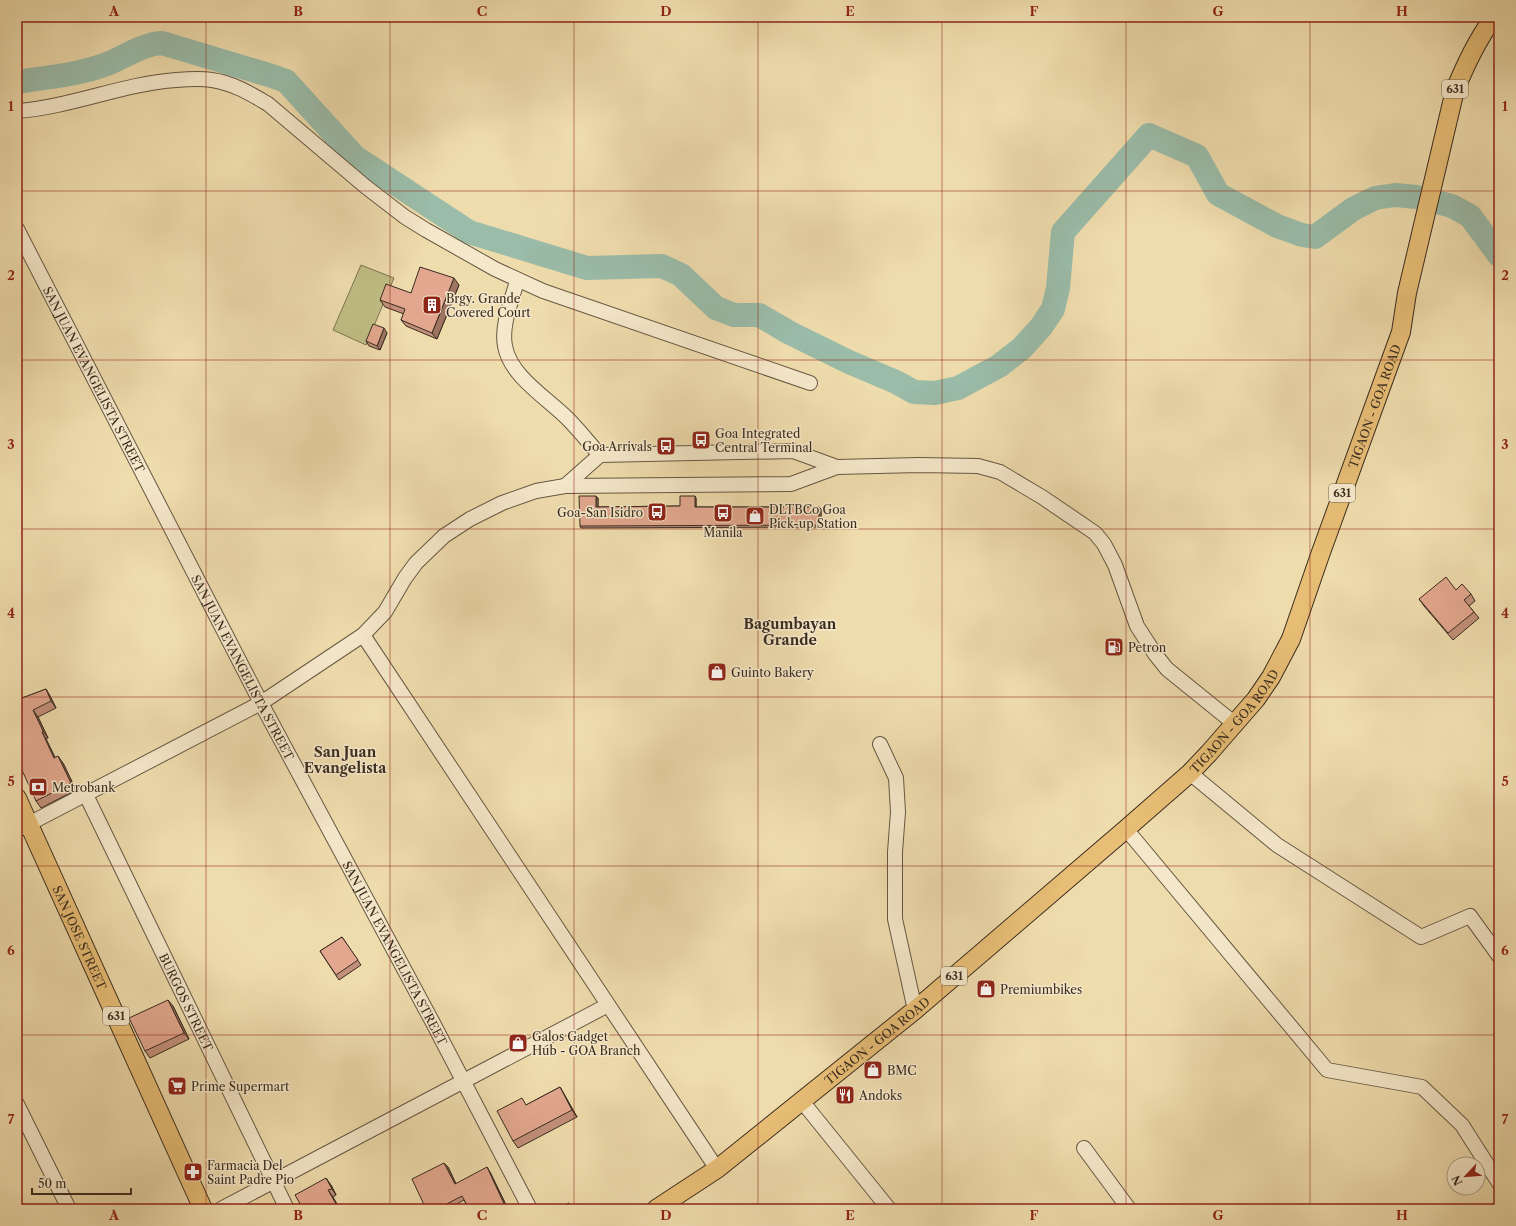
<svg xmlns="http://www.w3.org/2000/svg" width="1516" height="1226" viewBox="0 0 1516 1226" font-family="'Libre Caslon Text',serif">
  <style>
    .green { fill: #c0be85; stroke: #7c7552 }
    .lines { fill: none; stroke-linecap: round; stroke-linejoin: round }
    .river { stroke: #9abca9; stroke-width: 24 }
    .minor-casing { stroke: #665843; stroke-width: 16 }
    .major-casing { stroke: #392c20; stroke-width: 20 }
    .minor { stroke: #f5e8ca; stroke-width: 14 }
    .major { stroke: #e8be76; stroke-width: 18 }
    .wall { fill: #c2907a; stroke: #392c20 }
    .shaded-wall { fill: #9e7563; stroke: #392c20 }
    .building { fill: #e2a78e; stroke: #392c20 }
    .grid { fill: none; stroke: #8f2418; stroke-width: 1; stroke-opacity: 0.55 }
    .labels { text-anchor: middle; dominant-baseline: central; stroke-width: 3; stroke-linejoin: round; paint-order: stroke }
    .shield { fill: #f5e8ca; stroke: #716453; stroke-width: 1 }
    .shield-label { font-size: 11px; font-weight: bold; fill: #392c20 }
    .poi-label { font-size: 12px; fill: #392c20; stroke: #f5e8ca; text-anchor: start }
    .street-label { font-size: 12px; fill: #392c20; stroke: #f5e8ca }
    .quarter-label { font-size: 14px; font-weight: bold; fill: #392c20; stroke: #f5e8ca }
    .neatline { fill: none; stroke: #8f2418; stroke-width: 1.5 }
    .grid-label { font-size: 13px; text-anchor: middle; font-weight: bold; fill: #8f2418 }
  </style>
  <rect width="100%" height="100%" fill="#efdcad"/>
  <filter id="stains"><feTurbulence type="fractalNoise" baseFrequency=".005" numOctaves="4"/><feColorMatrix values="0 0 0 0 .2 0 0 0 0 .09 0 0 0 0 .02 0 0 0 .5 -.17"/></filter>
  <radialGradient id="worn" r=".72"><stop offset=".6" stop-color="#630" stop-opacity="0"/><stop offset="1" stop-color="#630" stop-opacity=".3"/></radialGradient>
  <polygon class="green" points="361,265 394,278 366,345 333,330"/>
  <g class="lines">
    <path class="river" d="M 17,82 C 47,77 78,75 107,64 C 125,57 142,44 162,43 L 272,76 L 286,81 L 355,157 L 469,232 L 587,268 L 662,266 L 681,275 L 716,308 L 734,315 L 759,315 L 790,333 L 849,362 L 896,382 L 914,392 L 935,393 L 958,388 L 999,366 L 1022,348 L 1041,327 L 1053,309 L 1058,288 L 1063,232 L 1149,135 L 1197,156 L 1218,194 L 1277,226 L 1302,235 L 1315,237 L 1353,209 L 1375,198 L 1395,195 L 1417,197 L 1452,206 L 1470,216 L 1499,255"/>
    <g class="minor-casing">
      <g id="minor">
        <path d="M 17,111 C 71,107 122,84 176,80 C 188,79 200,78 212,80 C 233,83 251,94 268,104 L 366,187 L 405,217 L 426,230 L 495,269 L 543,291 L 810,383"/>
        <path id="s1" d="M 17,229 L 261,703 L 433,1023 L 530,1209"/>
        <path d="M 517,281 C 512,300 501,325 505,346 C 510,376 547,398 567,418 C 579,430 589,443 600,455"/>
        <polyline points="565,486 600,455 793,451 837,467"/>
        <polyline points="363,635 717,1169"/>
        <polyline points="880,744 896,778 898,812 895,852 895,919 915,1010"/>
        <polyline points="1190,773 1277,845 1421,937 1470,916 1499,956"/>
        <path id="s2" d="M 86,795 L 287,1209"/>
        <polyline points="1126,829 1327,1070 1422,1087 1462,1125 1499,1183"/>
        <polyline points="17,830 261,703 363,635 385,612 405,578 416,563 444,536 470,519 502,503 536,491 565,486 791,484 837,467 919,465 978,466 1000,472 1042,497 1095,533 1104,544 1115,565 1137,626 1155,654 1167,669 1235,724"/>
        <polyline points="801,1100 889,1209"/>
        <polyline points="17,1104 69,1209"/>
        <polyline points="1084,1148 1129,1209"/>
        <polyline points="221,1209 608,1005"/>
        <polyline points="1498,1209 1499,1209"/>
      </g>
    </g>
    <g class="major-casing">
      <g id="major">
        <path id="s3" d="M 17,798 L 203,1209"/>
        <path id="s4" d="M 656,1209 L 717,1169 L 915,1010 L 1126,829 L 1190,773 L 1209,753 L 1256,699 L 1271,677 L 1291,639 L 1320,555 L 1401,332 L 1407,293 L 1455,90 C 1466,64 1477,40 1494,17"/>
      </g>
    </g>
    <use href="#minor" class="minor"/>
    <use href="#major" class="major"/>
  </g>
  <g class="wall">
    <polygon points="459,285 437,339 406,326 401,320 404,314 385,307 380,300 411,293"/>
    <polygon points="387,333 380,350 369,346 366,341"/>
    <polygon points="598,498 598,507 680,506 696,498 696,507 819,507 821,509 821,527 581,528 580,526"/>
    <polygon points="1456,590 1471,594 1475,601 1469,606 1479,618 1453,640 1424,606 1419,599"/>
    <polygon points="46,689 50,696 56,708 38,717 48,738 46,739 55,758 63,763 76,790 41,808 36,801 17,700"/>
    <polygon points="342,937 361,965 339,980 320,951"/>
    <polygon points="173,1006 189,1039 150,1058 145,1051"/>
    <polygon points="560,1087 564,1094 577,1117 518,1148 513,1141 526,1105"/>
    <polygon points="444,1163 448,1167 456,1184 490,1172 508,1209 469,1209 464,1200 448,1209 426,1209"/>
    <polygon points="331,1185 336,1195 333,1197 295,1195"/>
  </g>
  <g class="shaded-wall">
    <polygon points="454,278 459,285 437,339 432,333"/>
    <polygon points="384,328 387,333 380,350 377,346"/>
    <polygon points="596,496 598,498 598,509 596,507"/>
    <polygon points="695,496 696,498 696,509 695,507"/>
    <polygon points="819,507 821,509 821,527 819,525"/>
    <polygon points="46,689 50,696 56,708 51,701"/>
    <polygon points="33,710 38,717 48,738 43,731"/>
    <polygon points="42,732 46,739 59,765 54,758"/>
    <polygon points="58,756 63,763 76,790 71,783"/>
    <polygon points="168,1000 173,1006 189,1039 184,1033"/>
    <polygon points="560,1087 564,1094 577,1117 572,1110"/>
    <polygon points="444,1163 448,1167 458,1188 455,1184"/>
    <polygon points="487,1167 490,1172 508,1209 506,1208"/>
    <polygon points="326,1178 331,1185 336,1195 332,1189"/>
    <polygon points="328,1190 333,1197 340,1209 339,1209"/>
  </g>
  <g class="building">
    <polygon points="420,267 454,278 432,333 401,320 405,309 380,300 386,284 411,293"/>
    <polygon points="373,324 384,328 377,346 366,341"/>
    <polygon points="579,496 596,496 596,507 680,506 680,496 695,496 695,507 819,507 819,525 580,526"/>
    <polygon points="1446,577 1456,590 1462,584 1471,594 1464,600 1474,612 1448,633 1419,599"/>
    <polygon points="46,689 51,701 33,710 43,731 42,732 54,758 58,756 71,783 36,801 17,759 17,700"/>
    <polygon points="342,937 358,960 336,975 320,951"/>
    <polygon points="168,1000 184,1033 145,1051 129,1018"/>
    <polygon points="560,1087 572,1110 513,1141 497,1111 522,1098 526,1105"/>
    <polygon points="444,1163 455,1184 487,1167 506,1208 504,1209 469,1209 462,1196 437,1209 426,1209 412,1179"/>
    <polygon points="326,1178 332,1189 328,1190 339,1209 303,1209 295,1195"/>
    <polygon points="569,1203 572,1209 557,1209"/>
  </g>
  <path class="grid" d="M 206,17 L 206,1209M 390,17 L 390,1209M 574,17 L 574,1209M 758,17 L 758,1209M 942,17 L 942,1209M 1126,17 L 1126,1209M 1310,17 L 1310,1209M 17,191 L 1499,191M 17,360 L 1499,360M 17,529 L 1499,529M 17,697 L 1499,697M 17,866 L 1499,866M 17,1035 L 1499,1035"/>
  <defs>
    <g id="building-square" transform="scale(1)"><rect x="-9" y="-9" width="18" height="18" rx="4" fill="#8f2418" stroke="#f5e8ca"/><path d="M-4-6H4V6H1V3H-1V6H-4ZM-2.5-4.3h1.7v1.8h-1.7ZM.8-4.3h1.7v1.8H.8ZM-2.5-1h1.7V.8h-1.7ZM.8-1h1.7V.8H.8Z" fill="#fff"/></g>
    <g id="bus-square" transform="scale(1)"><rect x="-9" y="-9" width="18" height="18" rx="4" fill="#8f2418" stroke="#f5e8ca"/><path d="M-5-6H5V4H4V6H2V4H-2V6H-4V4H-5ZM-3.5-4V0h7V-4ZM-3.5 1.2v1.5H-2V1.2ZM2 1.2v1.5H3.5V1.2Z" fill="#fff"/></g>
    <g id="shop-square" transform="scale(1)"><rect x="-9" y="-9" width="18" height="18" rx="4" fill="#8f2418" stroke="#f5e8ca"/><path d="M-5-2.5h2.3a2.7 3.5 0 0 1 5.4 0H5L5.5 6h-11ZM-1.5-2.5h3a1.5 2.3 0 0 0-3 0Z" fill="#fff"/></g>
    <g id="fuel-square" transform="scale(1)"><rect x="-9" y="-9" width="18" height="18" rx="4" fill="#8f2418" stroke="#f5e8ca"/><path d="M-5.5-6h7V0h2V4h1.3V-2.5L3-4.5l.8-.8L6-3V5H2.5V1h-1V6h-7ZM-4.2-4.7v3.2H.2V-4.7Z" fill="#fff"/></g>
    <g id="bank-square" transform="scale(1)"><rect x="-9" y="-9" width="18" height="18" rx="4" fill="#8f2418" stroke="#f5e8ca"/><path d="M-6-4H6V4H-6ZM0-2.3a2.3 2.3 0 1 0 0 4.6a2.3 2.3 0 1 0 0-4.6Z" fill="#fff"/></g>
    <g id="supermarket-square" transform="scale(1)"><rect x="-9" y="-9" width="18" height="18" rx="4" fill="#8f2418" stroke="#f5e8ca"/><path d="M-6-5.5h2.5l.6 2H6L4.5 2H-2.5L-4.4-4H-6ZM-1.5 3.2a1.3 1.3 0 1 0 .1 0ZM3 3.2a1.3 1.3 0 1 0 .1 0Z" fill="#fff"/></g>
    <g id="restaurant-square" transform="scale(1)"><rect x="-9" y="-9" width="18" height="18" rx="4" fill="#8f2418" stroke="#f5e8ca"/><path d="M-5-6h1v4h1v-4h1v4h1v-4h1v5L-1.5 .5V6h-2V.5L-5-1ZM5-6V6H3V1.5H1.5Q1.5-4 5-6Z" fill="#fff"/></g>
    <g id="pharmacy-square" transform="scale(1)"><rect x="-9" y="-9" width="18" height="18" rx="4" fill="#8f2418" stroke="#f5e8ca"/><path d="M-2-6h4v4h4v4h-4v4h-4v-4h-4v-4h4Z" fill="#fff"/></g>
  </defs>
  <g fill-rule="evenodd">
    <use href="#building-square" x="432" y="305"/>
    <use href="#bus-square" x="701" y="440"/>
    <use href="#bus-square" x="666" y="446"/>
    <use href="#bus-square" x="657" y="512"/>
    <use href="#bus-square" x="723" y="513"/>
    <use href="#shop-square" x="755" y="516"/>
    <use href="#fuel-square" x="1114" y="647"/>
    <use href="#shop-square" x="717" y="672"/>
    <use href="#bank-square" x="38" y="787"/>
    <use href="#shop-square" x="986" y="989"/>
    <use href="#shop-square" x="518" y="1043"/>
    <use href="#shop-square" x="873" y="1070"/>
    <use href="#supermarket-square" x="177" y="1086"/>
    <use href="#restaurant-square" x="845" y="1095"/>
    <use href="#pharmacy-square" x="193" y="1172"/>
  </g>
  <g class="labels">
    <g class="shield">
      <rect x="1442" y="80" width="26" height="18" rx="3"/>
      <rect x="1329" y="484" width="26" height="18" rx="3"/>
      <rect x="941" y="967" width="26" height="18" rx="3"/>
      <rect x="103" y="1007" width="26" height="18" rx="3"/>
    </g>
    <g class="shield-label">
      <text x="1455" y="89">631</text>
      <text x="1342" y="493">631</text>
      <text x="954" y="976">631</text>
      <text x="116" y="1016">631</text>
    </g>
    <g class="poi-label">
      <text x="446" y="298">Brgy. Grande<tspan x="446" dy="14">Covered Court</tspan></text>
      <text x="715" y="433">Goa Integrated<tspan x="715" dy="14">Central Terminal</tspan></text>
      <text x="652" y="446" text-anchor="end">Goa Arrivals</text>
      <text x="769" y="509">DLTBCo Goa<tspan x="769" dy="14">Pick-up Station</tspan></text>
      <text x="643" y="512" text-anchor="end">Goa-San Isidro</text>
      <text x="723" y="532" text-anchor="middle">Manila</text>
      <text x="1128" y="647">Petron</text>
      <text x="731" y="672">Guinto Bakery</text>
      <text x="52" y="787">Metrobank</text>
      <text x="1000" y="989">Premiumbikes</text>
      <text x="532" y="1036">Galos Gadget<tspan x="532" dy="14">Hub - GOA Branch</tspan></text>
      <text x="887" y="1070">BMC</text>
      <text x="191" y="1086">Prime Supermart</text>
      <text x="859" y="1095">Andoks</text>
      <text x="207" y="1165">Farmacia Del<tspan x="207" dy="14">Saint Padre Pio</tspan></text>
    </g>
    <g class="street-label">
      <text stroke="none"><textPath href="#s1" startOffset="169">SAN JUAN EVANGELISTA STREET</textPath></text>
      <text stroke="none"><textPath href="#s4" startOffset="1106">TIGAON - GOA ROAD</textPath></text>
      <text stroke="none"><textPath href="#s1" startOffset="493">SAN JUAN EVANGELISTA STREET</textPath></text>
      <text stroke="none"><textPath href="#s4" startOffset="758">TIGAON - GOA ROAD</textPath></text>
      <text stroke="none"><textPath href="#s3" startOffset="153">SAN JOSE STREET</textPath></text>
      <text stroke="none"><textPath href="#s1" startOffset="817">SAN JUAN EVANGELISTA STREET</textPath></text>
      <text stroke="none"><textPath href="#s2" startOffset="230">BURGOS STREET</textPath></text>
      <text stroke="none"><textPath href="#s4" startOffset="278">TIGAON - GOA ROAD</textPath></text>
    </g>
    <g class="quarter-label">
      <text x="790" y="624">Bagumbayan<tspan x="790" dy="16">Grande</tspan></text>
      <text x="345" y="752">San Juan<tspan x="345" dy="16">Evangelista</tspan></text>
    </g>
  </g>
  <rect width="1516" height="1226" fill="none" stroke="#efdcad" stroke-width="44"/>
  <g transform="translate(1466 1176) rotate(244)"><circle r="19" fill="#f5e8ca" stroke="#aa9d86"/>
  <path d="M0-3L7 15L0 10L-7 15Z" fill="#8f2418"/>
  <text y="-6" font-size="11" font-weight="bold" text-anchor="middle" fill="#392c20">N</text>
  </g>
  <path d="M32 1188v6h99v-6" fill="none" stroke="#392c20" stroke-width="2"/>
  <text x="38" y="1188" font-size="12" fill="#392c20" stroke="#f5e8ca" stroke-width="3" paint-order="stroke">50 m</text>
  <rect x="22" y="22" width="1472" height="1182" class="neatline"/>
  <g class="grid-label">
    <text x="114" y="16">A</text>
    <text x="298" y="16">B</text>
    <text x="482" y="16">C</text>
    <text x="666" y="16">D</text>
    <text x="850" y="16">E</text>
    <text x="1034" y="16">F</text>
    <text x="1218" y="16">G</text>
    <text x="1402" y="16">H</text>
    <text x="11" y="111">1</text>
    <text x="1505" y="111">1</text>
    <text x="11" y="280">2</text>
    <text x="1505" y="280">2</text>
    <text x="11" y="449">3</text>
    <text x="1505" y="449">3</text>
    <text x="11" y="618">4</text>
    <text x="1505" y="618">4</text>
    <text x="11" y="786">5</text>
    <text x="1505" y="786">5</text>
    <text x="11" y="955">6</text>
    <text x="1505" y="955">6</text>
    <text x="11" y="1124">7</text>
    <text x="1505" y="1124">7</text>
    <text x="114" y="1220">A</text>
    <text x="298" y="1220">B</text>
    <text x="482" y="1220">C</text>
    <text x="666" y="1220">D</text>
    <text x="850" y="1220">E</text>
    <text x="1034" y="1220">F</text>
    <text x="1218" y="1220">G</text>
    <text x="1402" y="1220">H</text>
  </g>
  <rect width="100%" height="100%" filter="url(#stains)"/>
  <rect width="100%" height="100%" fill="url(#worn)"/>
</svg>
